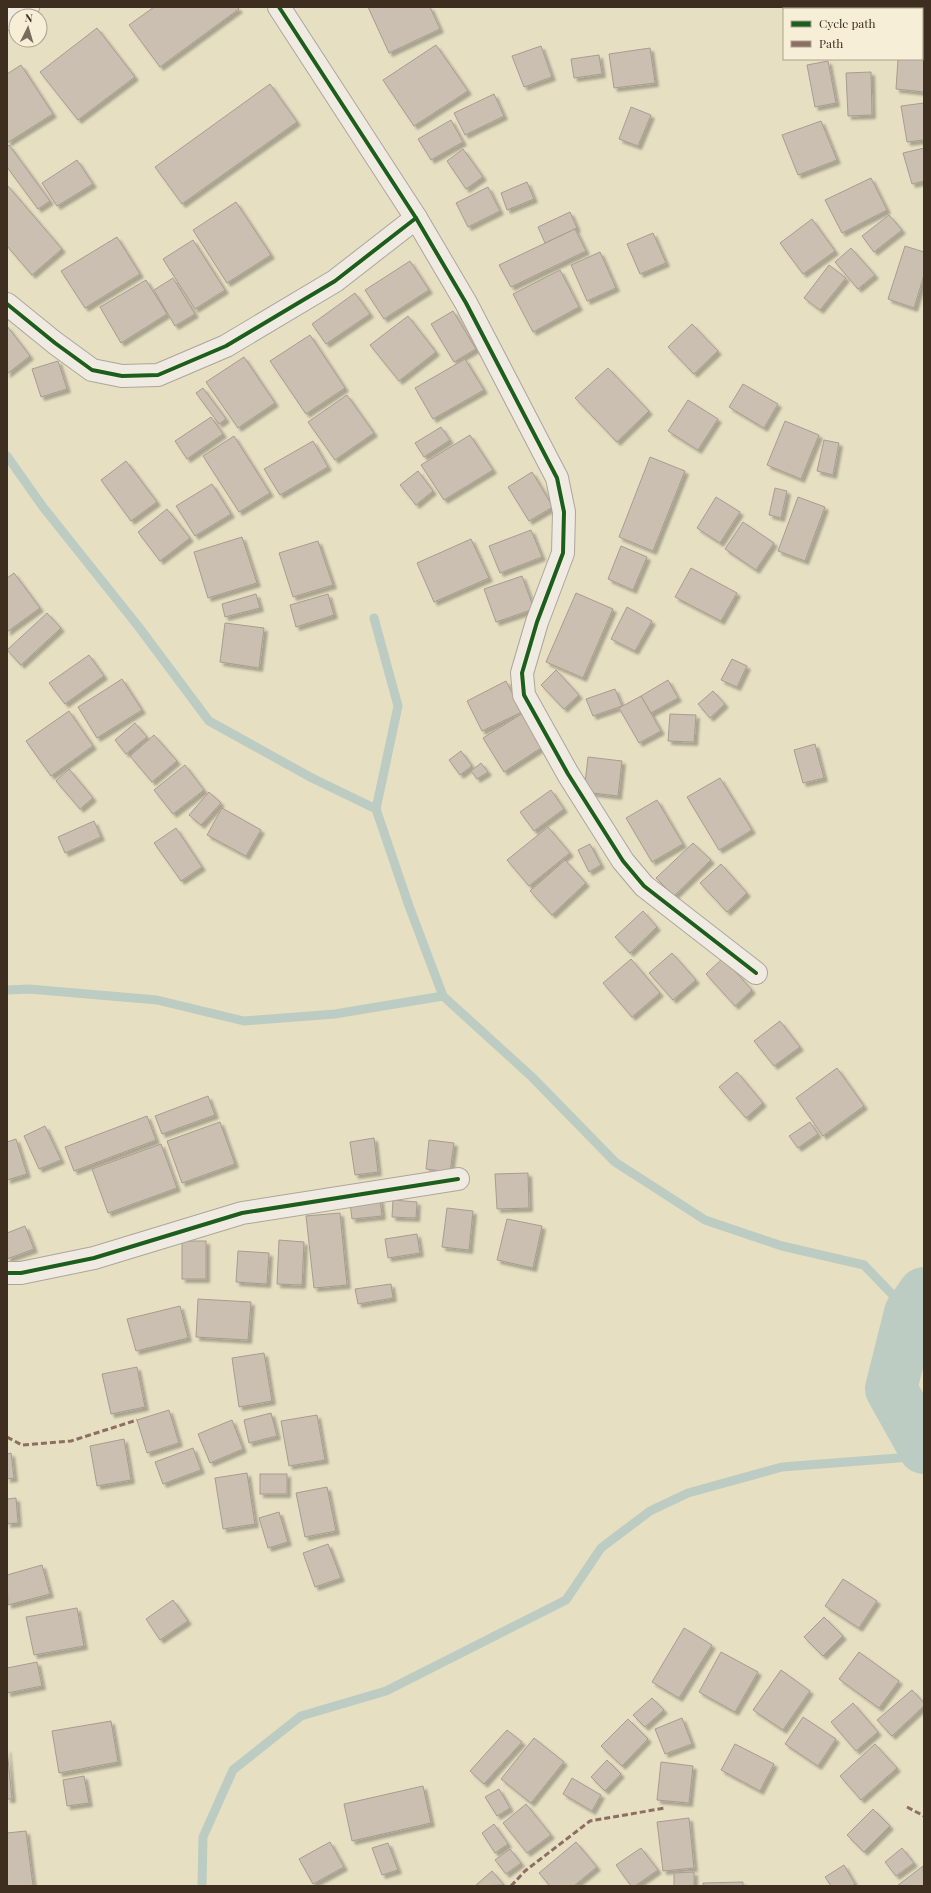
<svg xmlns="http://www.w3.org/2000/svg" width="931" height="1893" viewBox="0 0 931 1893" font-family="'Playfair Display',serif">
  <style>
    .farmland { fill: #e6dfc2; fill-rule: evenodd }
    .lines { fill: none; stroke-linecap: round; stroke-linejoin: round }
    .stream { stroke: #bcccc2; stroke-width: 9 }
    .river { stroke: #bcccc2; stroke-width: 52 }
    .building { fill: #cbbfb2; stroke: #a89c90; filter: url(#shadow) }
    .minor-casing { stroke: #ada599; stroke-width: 24 }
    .tertiary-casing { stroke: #ada599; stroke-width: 24 }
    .minor { stroke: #efebe3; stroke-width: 22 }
    .tertiary { stroke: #efebe3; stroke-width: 22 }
    .quiet { stroke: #8d6e63; stroke-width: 3; stroke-dasharray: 6 3; stroke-linecap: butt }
    .cycleway-casing { stroke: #f7eed8; stroke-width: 6 }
    .cycleway { stroke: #1b5e20; stroke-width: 4 }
  </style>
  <defs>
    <filter id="shadow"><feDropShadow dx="3.5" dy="3.5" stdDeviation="1" flood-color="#0004"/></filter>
  </defs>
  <rect width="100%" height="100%" fill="#e7e0d1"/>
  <path class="farmland" d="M 7,7 L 924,7 L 924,1886 L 7,1886 ZM 784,9 L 922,9 L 922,59 L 784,59 ZM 16,16 L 40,16 L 40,40 L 16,40 Z"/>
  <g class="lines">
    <g class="stream">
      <polyline points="7,456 43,507 138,626 209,721 312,778 376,809 409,906 443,996"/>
      <polyline points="374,618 398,706 376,809"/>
      <polyline points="7,990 29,989 157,1000 244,1021 335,1014 443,996 532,1077 615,1162 705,1220 782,1246 864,1265 910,1313"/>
      <polyline points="202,1886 203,1837 233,1770 301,1716 386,1691 566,1600 601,1548 650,1511 688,1493 782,1467 924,1456"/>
    </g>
    <polyline class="river" points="924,1293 910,1313 891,1389 924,1448"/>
  </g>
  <g class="building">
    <polygon points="154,7 237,7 239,9 160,67 129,25"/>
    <polygon points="368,7 430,7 440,29 389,53"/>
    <polygon points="97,28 135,77 78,120 40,72"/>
    <polygon points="436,45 468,91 414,126 383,80"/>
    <polygon points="541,46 552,77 524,87 512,56"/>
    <polygon points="922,46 924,46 924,92 896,89 898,59 922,59"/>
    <polygon points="650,48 655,83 614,88 609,54"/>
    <polygon points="599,55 602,74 574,78 571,59"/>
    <polygon points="828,61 836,103 815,107 807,65"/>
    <polygon points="21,65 53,114 7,143 7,74"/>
    <polygon points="871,72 872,115 848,116 846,73"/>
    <polygon points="270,84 297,122 182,204 155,167"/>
    <polygon points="494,94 504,116 465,135 454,113"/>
    <polygon points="924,103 924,140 907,142 901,106"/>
    <polygon points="631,107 651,115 638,146 619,139"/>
    <polygon points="451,120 463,142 431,160 418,139"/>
    <polygon points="821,121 837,160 798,175 782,135"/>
    <polygon points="9,145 50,201 38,209 7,167 7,147"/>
    <polygon points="924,148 924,181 912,184 903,153"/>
    <polygon points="463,149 483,177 466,189 447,161"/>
    <polygon points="77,160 93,184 57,206 42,183"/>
    <polygon points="871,178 887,210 842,233 825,200"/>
    <polygon points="527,182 534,199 507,210 501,193"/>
    <polygon points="7,185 62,249 32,275 7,246"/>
    <polygon points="488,187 500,211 468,227 456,203"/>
    <polygon points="236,202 271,255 227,283 193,230"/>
    <polygon points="570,212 577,228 545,243 538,227"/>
    <polygon points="889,215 902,230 874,252 862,236"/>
    <polygon points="812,219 835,251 803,274 780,243"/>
    <polygon points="575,229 586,251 511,287 499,265"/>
    <polygon points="653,233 666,263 640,274 627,244"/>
    <polygon points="117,237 140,274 85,308 61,271"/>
    <polygon points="193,240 225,290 195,309 163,259"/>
    <polygon points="905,246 924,252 924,275 914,308 888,299"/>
    <polygon points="851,248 875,275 858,289 835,262"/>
    <polygon points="600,252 616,288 587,301 571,265"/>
    <polygon points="410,261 429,290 384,319 365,290"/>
    <polygon points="829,265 846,278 820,310 804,298"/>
    <polygon points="560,270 579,307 533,332 513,294"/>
    <polygon points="173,278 195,314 175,326 154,290"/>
    <polygon points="146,280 167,314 121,343 100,307"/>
    <polygon points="355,293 370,314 326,344 312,324"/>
    <polygon points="453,311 476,349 454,362 431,324"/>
    <polygon points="408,316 436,352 399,381 370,345"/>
    <polygon points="692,324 718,351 694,374 668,347"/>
    <polygon points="7,326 30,356 7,374"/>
    <polygon points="310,335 345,388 306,414 270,361"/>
    <polygon points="244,357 275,403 238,428 206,382"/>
    <polygon points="465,359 484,390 433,419 415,388"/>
    <polygon points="58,361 67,389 41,397 32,369"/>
    <polygon points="608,368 649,411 617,442 575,398"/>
    <polygon points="743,384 778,404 764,428 729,407"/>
    <polygon points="203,388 226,419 219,424 196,393"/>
    <polygon points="347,395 374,433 335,460 308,422"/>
    <polygon points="688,400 718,419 698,450 668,431"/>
    <polygon points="211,417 223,434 187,459 175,441"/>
    <polygon points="785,421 819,435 801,479 767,465"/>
    <polygon points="441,427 450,440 424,457 415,443"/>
    <polygon points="470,435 493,470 444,500 421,465"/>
    <polygon points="234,436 270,493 239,512 203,456"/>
    <polygon points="824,440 839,443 833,475 817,471"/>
    <polygon points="313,441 328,467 280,495 264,469"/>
    <polygon points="650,457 685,471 653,551 619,537"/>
    <polygon points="126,461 157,502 131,521 101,480"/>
    <polygon points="418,471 433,491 416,505 400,485"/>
    <polygon points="532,472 553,507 529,521 508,487"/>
    <polygon points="212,484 231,514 195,536 176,506"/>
    <polygon points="775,488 787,491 781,518 769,515"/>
    <polygon points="716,497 740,512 720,543 697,528"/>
    <polygon points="798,497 825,507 805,561 778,551"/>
    <polygon points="167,509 190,538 160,561 138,532"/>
    <polygon points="743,522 774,543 756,570 725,549"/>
    <polygon points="531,530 542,557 500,573 489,546"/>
    <polygon points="242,537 257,583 208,598 194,552"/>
    <polygon points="471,539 489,578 434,602 417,563"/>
    <polygon points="318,541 333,585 293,597 279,553"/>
    <polygon points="621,546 647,557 633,590 608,579"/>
    <polygon points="691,568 737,593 721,621 675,597"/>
    <polygon points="14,573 40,608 7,632 7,578"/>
    <polygon points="522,576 534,609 496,622 484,589"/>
    <polygon points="576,593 613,609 583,678 546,662"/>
    <polygon points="256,594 260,608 225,617 222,604"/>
    <polygon points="328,594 334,615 296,627 290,605"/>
    <polygon points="627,607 652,621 635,651 611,639"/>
    <polygon points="47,613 61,628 21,665 7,650"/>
    <polygon points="225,623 264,628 259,668 220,662"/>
    <polygon points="89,655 104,676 65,704 49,683"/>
    <polygon points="732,659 747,666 737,687 721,680"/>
    <polygon points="556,670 579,695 564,709 541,685"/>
    <polygon points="122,679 142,710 97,738 78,707"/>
    <polygon points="668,680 678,698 651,713 641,696"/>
    <polygon points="506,681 522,712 482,731 467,701"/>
    <polygon points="615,689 622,706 593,716 586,699"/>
    <polygon points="713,691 725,704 710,718 698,704"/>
    <polygon points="641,696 661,731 639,743 619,708"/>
    <polygon points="69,711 93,746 51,776 26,741"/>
    <polygon points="523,713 544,746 504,772 483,738"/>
    <polygon points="670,714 696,715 694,742 668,741"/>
    <polygon points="135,723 147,737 126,754 115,740"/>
    <polygon points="154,735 177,761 152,782 130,756"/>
    <polygon points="815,744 824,778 803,783 794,750"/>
    <polygon points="461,751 472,766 460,775 449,760"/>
    <polygon points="588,757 622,761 618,796 584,792"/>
    <polygon points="481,763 488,772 477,779 471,771"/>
    <polygon points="185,765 204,790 173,814 154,790"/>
    <polygon points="69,769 93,798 80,809 56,781"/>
    <polygon points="720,778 752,830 719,850 687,797"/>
    <polygon points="551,790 564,809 534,831 520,812"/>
    <polygon points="209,792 221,803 201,825 189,815"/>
    <polygon points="657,800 683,844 652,862 626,818"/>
    <polygon points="222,808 261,830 246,856 207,835"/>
    <polygon points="94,821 101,837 65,853 58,837"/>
    <polygon points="548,827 570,853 529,886 507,860"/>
    <polygon points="176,828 202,867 181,881 154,843"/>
    <polygon points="693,843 711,860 674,896 656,878"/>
    <polygon points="590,844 601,865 589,872 578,850"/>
    <polygon points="565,860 586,883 552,915 530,891"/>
    <polygon points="721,864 747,893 727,912 700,883"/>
    <polygon points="643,911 657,927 630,953 615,937"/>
    <polygon points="672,953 696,980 673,1000 649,973"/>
    <polygon points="723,958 752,990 735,1006 706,974"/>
    <polygon points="631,959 660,993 632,1017 603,983"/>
    <polygon points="780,1021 800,1047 774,1066 754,1041"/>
    <polygon points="837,1068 864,1106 823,1136 796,1098"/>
    <polygon points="737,1072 763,1103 746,1118 719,1087"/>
    <polygon points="208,1096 215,1115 162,1134 155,1116"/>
    <polygon points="147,1116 156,1140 74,1171 65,1147"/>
    <polygon points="220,1122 235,1164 182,1183 167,1141"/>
    <polygon points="810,1122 818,1134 798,1148 789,1136"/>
    <polygon points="45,1126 61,1160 39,1169 24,1136"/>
    <polygon points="374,1138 378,1172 355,1175 350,1142"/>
    <polygon points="16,1139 27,1174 7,1180 7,1142"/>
    <polygon points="429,1140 454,1143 450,1172 426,1169"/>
    <polygon points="161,1144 177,1188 108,1213 92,1169"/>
    <polygon points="528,1173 529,1208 497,1209 495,1174"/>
    <polygon points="380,1199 382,1216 352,1219 350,1203"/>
    <polygon points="393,1200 417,1202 416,1218 392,1217"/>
    <polygon points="447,1208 473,1211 469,1250 442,1247"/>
    <polygon points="340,1213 347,1285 314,1288 306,1216"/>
    <polygon points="507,1219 542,1226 533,1268 497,1260"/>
    <polygon points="25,1226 34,1249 7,1259 7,1233"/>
    <polygon points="417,1234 420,1253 388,1258 385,1239"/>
    <polygon points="279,1240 304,1242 302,1285 277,1284"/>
    <rect x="182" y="1241" width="24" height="38"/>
    <polygon points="238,1251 269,1253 267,1284 236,1282"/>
    <polygon points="391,1284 393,1298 358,1304 355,1289"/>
    <polygon points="198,1299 251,1302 248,1340 196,1337"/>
    <polygon points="180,1306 188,1338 136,1351 127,1319"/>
    <polygon points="264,1353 272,1401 239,1407 232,1358"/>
    <polygon points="137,1367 145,1407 111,1414 102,1374"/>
    <polygon points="169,1410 179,1443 147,1453 137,1420"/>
    <polygon points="271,1413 277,1436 249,1443 244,1420"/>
    <polygon points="317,1415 325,1460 289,1466 281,1421"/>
    <polygon points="232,1420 243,1449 210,1463 198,1434"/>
    <polygon points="124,1439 131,1480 97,1486 90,1446"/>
    <polygon points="193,1448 201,1470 163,1484 155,1462"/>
    <polygon points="11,1453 14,1478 7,1479 7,1454"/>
    <polygon points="247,1473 255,1524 223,1529 215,1478"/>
    <rect x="260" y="1474" width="27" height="20"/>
    <polygon points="327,1487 336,1531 305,1537 296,1493"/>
    <polygon points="16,1498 18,1523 7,1524 7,1499"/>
    <polygon points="279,1512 288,1542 268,1548 259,1518"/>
    <polygon points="328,1544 341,1578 315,1587 303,1553"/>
    <polygon points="42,1565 50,1594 8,1605 7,1575"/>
    <polygon points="843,1579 877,1601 859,1628 825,1606"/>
    <polygon points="173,1600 188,1621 160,1640 146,1619"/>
    <polygon points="77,1608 84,1646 34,1655 26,1617"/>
    <polygon points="824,1617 843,1636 823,1656 804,1637"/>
    <polygon points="684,1628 712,1645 679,1698 652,1682"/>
    <polygon points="721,1652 758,1672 735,1712 699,1692"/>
    <polygon points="859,1652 899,1681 879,1708 839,1679"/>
    <polygon points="37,1662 42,1686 7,1693 7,1668"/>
    <polygon points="781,1670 810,1691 783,1730 753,1710"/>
    <polygon points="912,1690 924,1703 924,1706 892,1736 877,1720"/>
    <polygon points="652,1698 664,1710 645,1727 633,1715"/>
    <polygon points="853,1703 878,1732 856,1751 831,1722"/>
    <polygon points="803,1717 836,1739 818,1766 785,1744"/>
    <polygon points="682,1718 692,1744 665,1754 655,1729"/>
    <polygon points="628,1719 648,1739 622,1766 601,1746"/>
    <polygon points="111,1721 118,1762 59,1773 52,1731"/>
    <polygon points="507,1730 522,1742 484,1784 470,1771"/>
    <polygon points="534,1738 564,1762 531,1803 501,1779"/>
    <polygon points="735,1744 774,1764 760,1791 721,1770"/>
    <polygon points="875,1744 897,1768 861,1800 840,1776"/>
    <polygon points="7,1749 12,1799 7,1799"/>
    <polygon points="607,1760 621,1774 605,1791 591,1777"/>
    <polygon points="661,1762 693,1766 689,1803 657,1800"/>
    <polygon points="84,1776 89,1803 67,1806 63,1780"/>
    <polygon points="572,1778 601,1795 592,1811 563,1794"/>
    <polygon points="423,1786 431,1823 352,1841 344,1804"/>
    <polygon points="499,1789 510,1808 497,1816 485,1797"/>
    <polygon points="526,1804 551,1835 527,1853 503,1823"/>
    <polygon points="873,1809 890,1826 864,1852 847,1835"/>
    <polygon points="689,1818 694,1868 663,1871 657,1822"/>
    <polygon points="494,1824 508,1844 495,1853 482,1833"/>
    <polygon points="26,1831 33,1886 7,1886 7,1833"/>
    <polygon points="330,1842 344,1867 313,1884 299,1859"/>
    <polygon points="576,1842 597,1867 574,1886 550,1886 539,1873"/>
    <polygon points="388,1843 398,1870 382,1875 372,1848"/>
    <polygon points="641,1848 658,1870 635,1886 631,1886 616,1865"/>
    <polygon points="902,1848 914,1863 896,1876 885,1862"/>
    <polygon points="510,1849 521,1863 506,1874 495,1860"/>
    <polygon points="844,1865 855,1884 852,1886 831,1886 825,1877"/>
    <polygon points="923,1866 924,1886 897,1886"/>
    <polygon points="492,1871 504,1885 475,1886"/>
    <polygon points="694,1872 694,1886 674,1886 674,1873"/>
    <polygon points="743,1882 743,1886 703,1886 703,1883"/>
  </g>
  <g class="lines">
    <g class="minor-casing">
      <g id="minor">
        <polyline points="279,7 416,218 466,303 557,478 564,512 563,553 537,622 522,673 524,695 568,774 623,861 644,886 756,973"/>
        <polyline points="7,304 55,343 92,370 122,376 158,375 226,346 335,281 416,218"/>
        <polyline points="7,1273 21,1273 94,1258 242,1213 458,1179"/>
      </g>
    </g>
    <g class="tertiary-casing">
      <polyline id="tertiary" points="7,19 28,7"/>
    </g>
    <use href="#minor" class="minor"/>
    <use href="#tertiary" class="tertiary"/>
    <g class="quiet">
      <polyline points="7,1437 22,1445 71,1441 137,1420"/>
      <polyline points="907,1807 924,1816"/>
      <polyline points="511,1886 525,1871 590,1821 665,1808"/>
    </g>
    <g class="cycleway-casing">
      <g id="cycleway">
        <polyline points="279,7 416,218 466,303 557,478 564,512 563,553 537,622 522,673 524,695 568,774 623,861 644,886 756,973"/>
        <polyline points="7,304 55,343 92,370 122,376 158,375 226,346 335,281 416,218"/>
        <polyline points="7,1273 21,1273 94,1258 242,1213 458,1179"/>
      </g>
    </g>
    <use href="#cycleway" class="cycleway"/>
  </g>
  <rect width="931" height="1893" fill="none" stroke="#3d2e20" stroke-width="16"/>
  <rect x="783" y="8" width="140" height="52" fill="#f7eed8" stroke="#ada18e"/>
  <rect x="791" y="21" width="20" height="6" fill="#1b5e20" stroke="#ada18e"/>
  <text x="819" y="28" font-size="12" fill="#3d2e20">Cycle path</text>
  <rect x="791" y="41" width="20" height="6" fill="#8d6e63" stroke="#ada18e"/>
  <text x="819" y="48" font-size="12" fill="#3d2e20">Path</text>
  <g transform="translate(28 28) rotate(5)"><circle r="19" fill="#f7eed8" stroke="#ada18e"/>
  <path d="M0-3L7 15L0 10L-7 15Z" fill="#786c5e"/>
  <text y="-6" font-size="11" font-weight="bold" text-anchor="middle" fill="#3d2e20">N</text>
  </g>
</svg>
